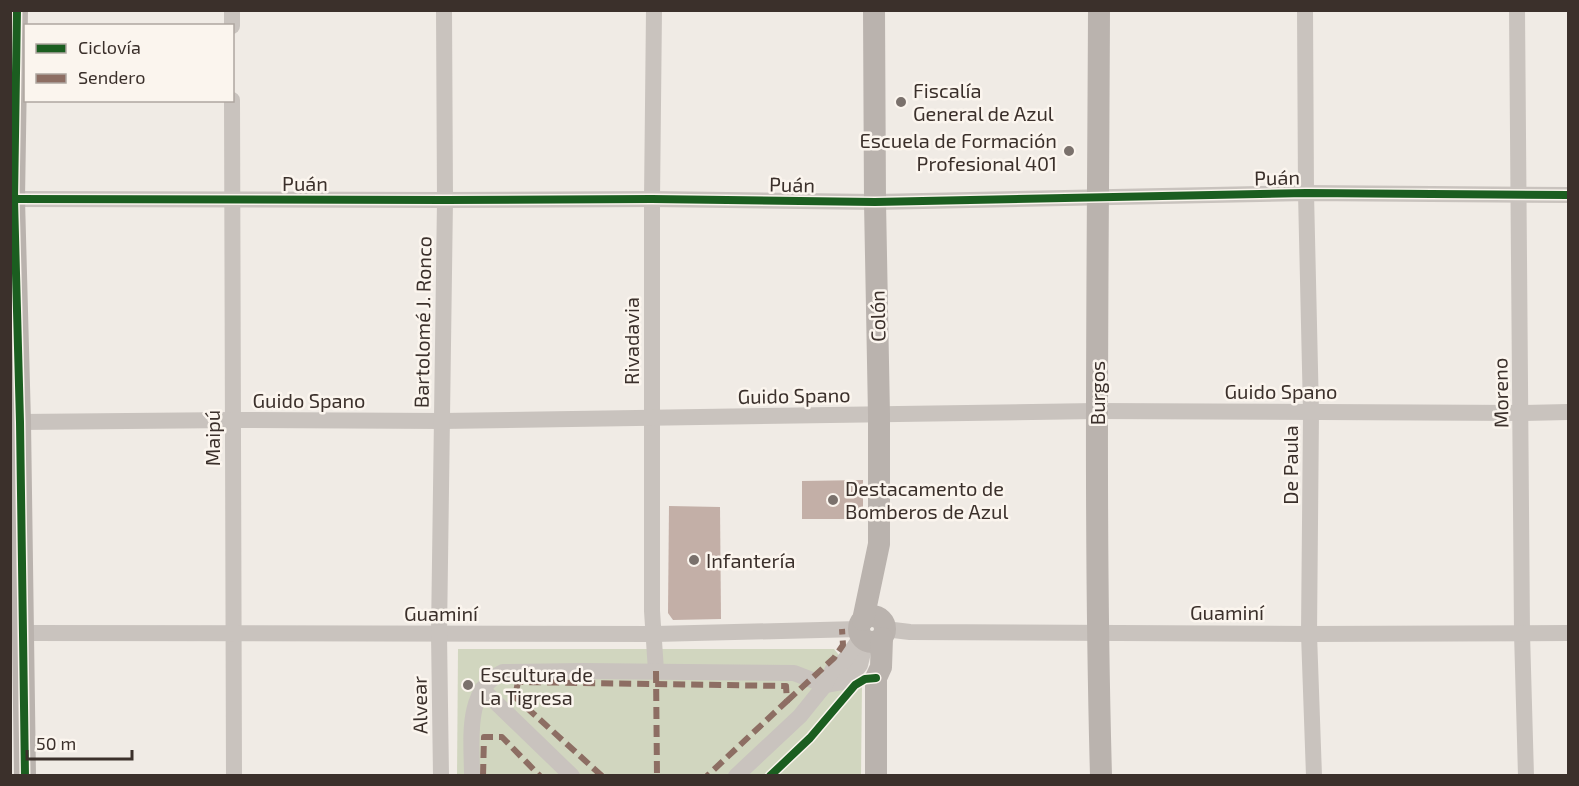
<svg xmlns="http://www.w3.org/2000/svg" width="1579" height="786" viewBox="0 0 1579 786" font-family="'Exo 2',sans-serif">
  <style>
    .green { fill: #d1d6bf }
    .building { fill: #c3afa7 }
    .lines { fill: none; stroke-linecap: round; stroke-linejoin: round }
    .minor { stroke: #c9c3be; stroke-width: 16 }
    .secondary { stroke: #bab3ae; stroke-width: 22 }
    .quiet { stroke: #8d6e63; stroke-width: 6; stroke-dasharray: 12 6; stroke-linecap: butt }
    .cycleway-casing { stroke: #fbf5ee; stroke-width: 11 }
    .cycleway { stroke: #1b5e20; stroke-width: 8 }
    .poi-dot { fill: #7a716c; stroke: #fbf5ee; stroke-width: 2 }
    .labels { text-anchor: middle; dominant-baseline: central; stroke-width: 5; stroke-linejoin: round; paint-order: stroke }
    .poi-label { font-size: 20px; fill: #3b302b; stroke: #fbf5ee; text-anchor: start }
    .street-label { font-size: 20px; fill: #3b302b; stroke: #fbf5ee }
  </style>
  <rect width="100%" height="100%" fill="#f0ebe5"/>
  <polygon class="green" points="458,649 834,649 862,683 861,775 457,776"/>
  <g class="building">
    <polygon points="863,480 863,519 802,519 802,481"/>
    <polygon points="669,506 720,507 721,619 673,620 668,613"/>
  </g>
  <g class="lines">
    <g class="minor">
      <polyline points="654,10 652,199 652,611 656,671"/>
      <polyline points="1305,10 1306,193 1311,412 1309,634 1314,776"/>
      <polyline points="1517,10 1522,633 1526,776"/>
      <polyline points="232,26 232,10"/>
      <polyline points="232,100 234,776"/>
      <polyline points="14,199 445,200 652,199 875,202 1306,193 1568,195"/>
      <polyline points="20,422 234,420 442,421 1096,411 1521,413 1568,412"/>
      <polyline points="885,629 910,632 1309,634 1568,633"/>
      <polyline points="22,633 655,634 859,629"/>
      <polyline points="482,689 572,776"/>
      <polyline points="441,776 439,634 445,200 444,10"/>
      <path d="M 472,776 C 472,740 464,690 503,672 L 583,671 L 794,673 L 825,685 L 842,682 L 854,673 L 860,665 L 866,640"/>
      <polyline points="736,776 800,716 825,685 833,669 844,661 862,636"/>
    </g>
    <g class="secondary">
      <polyline points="17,10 14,199 20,422 25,776"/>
      <path d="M 1099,10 C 1098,266 1094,521 1101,776"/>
      <circle cx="872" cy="629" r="13"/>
      <polyline points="863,620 879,544 879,415 875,202 874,10"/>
      <polyline points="876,776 876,678 881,667 882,638"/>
    </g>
    <g class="quiet">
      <polyline points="656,671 657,776"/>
      <polyline points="787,701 834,658 843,645 842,629"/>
      <polyline points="483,776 484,737 502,737 540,776"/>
      <polyline points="602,776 515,697 518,682 786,686 787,701 707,776"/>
    </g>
    <g class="cycleway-casing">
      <g id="cycleway">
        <polyline points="17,10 14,199 20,422 25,776"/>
        <polyline points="14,199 445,200 652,199 875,202 1306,193 1568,195"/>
        <polyline points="770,776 810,738 855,685 865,679 876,678"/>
      </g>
    </g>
    <use href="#cycleway" class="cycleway"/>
  </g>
  <g class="poi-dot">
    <circle cx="901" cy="102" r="6"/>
    <circle cx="1069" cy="151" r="6"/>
    <circle cx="833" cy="500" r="6"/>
    <circle cx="694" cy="560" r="6"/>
    <circle cx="468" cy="685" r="6"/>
  </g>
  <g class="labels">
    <g class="poi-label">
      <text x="913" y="90">Fiscalía<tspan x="913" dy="23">General de Azul</tspan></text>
      <text x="1057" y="140" text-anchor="end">Escuela de Formación<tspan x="1057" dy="23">Profesional 401</tspan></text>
      <text x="845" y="488">Destacamento de<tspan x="845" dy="23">Bomberos de Azul</tspan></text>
      <text x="706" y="560">Infantería</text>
      <text x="480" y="674">Escultura de<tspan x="480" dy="23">La Tigresa</tspan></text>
    </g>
    <g class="street-label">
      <text transform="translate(1277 177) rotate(-1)">Puán</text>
      <text x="305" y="183">Puán</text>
      <text transform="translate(792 184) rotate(1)">Puán</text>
      <text transform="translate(877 316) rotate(-91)">Colón</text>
      <text transform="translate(422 322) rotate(-89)">Bartolomé J. Ronco</text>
      <text transform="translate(631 341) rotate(-90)">Rivadavia</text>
      <text x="1281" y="391">Guido Spano</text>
      <text transform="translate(1097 393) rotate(-90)">Burgos</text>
      <text transform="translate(1500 393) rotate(-91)">Moreno</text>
      <text transform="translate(794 395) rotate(-1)">Guido Spano</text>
      <text x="309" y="400">Guido Spano</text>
      <text transform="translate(212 438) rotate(-90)">Maipú</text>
      <text transform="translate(1290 465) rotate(-90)">De Paula</text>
      <text x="1227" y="612">Guaminí</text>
      <text x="441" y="613">Guaminí</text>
      <text transform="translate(419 705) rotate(-91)">Alvear</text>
    </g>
  </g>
  <rect width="1579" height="786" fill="none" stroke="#3b302b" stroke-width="24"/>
  <rect x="24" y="24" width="210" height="78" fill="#fbf5ee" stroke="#aea6a0" stroke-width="1.5"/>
  <rect x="36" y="44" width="30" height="9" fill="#1b5e20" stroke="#aea6a0" stroke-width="1.5"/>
  <text x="78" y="54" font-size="18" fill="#3b302b">Ciclovía</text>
  <rect x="36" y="74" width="30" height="9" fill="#8d6e63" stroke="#aea6a0" stroke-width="1.5"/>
  <text x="78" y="84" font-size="18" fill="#3b302b">Sendero</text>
  <path d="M27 750v9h105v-9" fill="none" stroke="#3b302b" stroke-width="3"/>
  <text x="36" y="750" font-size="18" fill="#3b302b" stroke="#fbf5ee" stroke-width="4.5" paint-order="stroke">50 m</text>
</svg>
